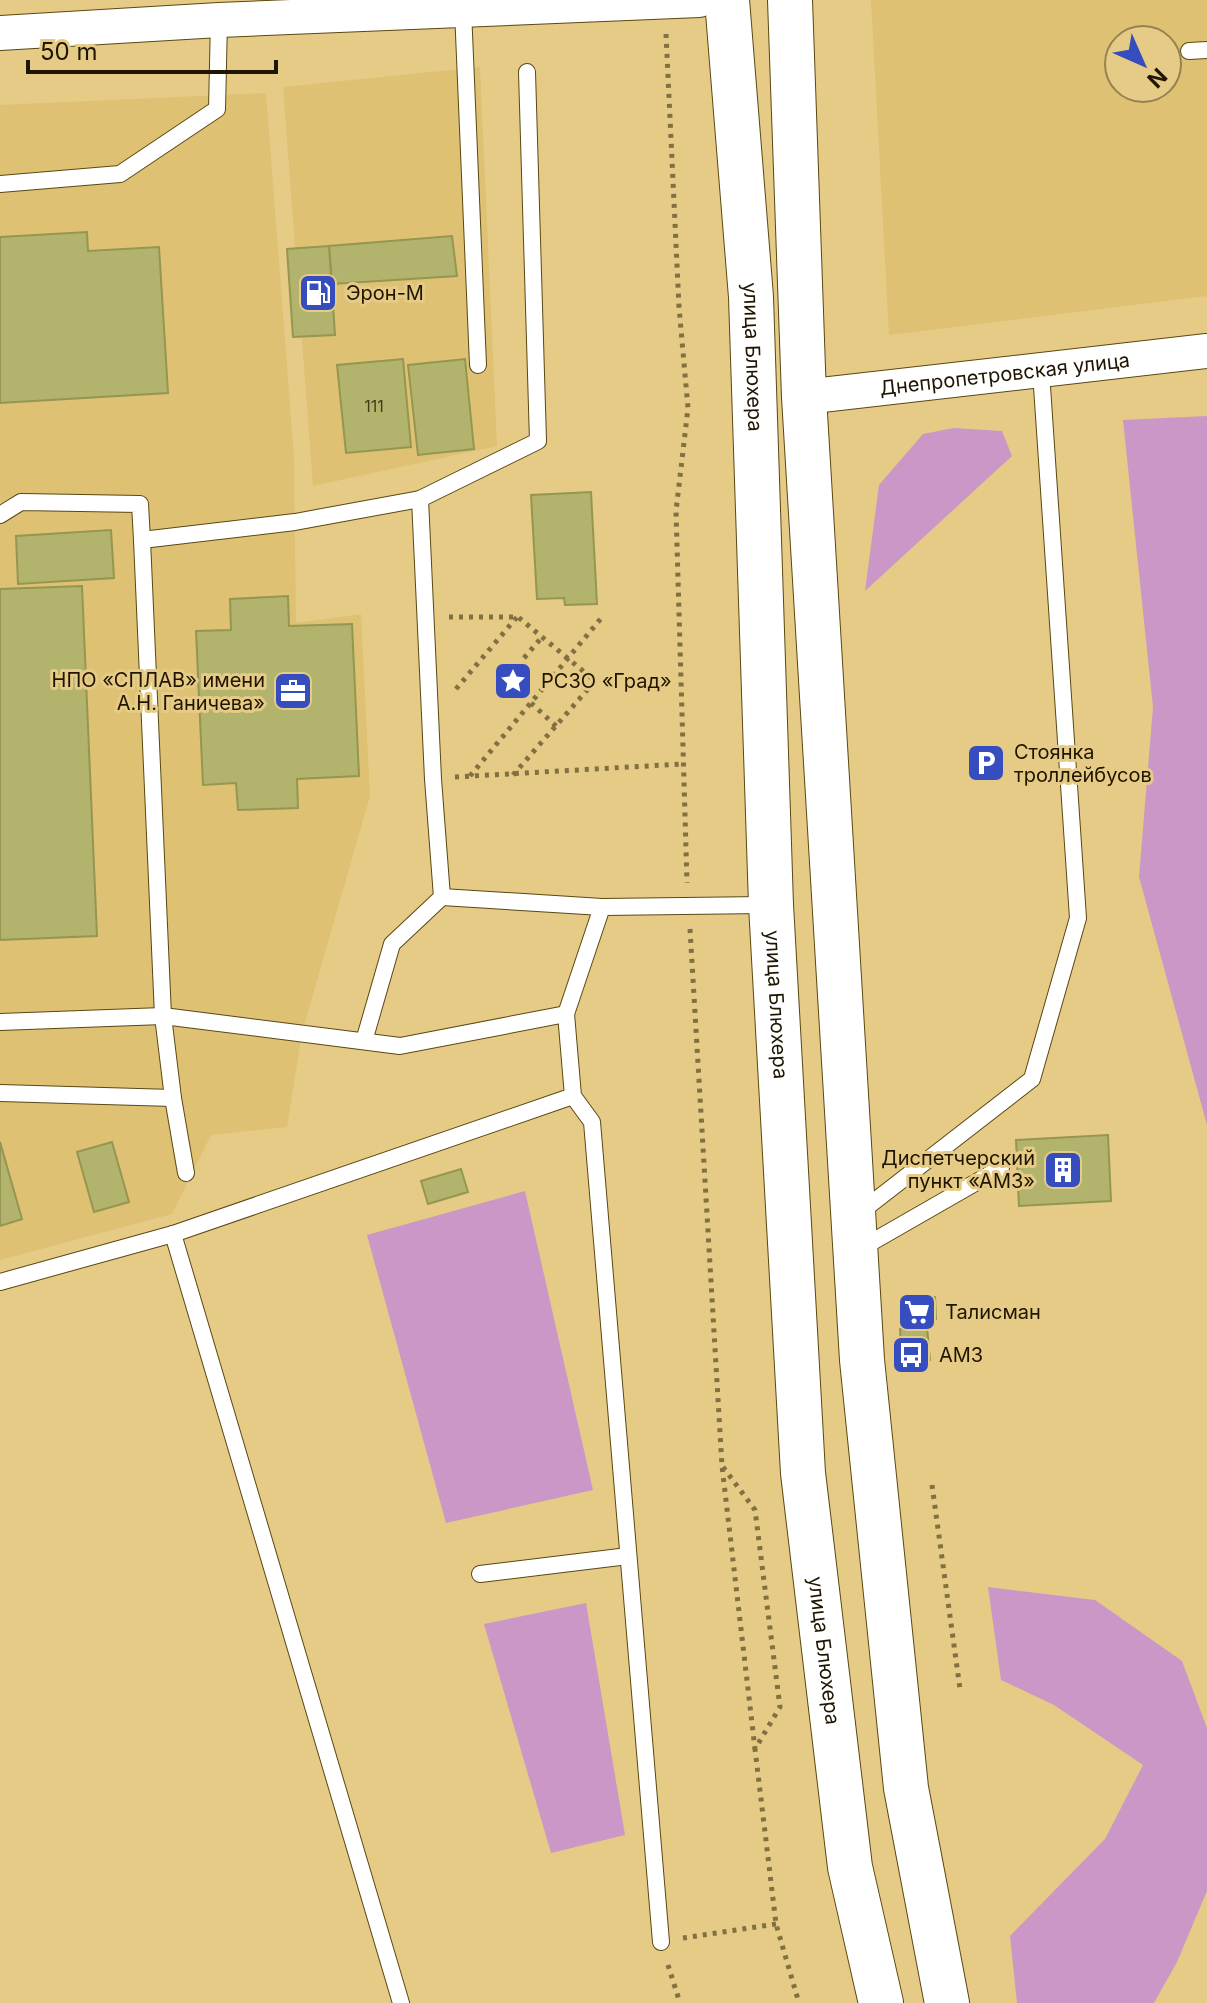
<svg xmlns="http://www.w3.org/2000/svg" width="1207" height="2003" viewBox="0 0 1207 2003" font-family="Inter,sans-serif">
  <style>
    .built { fill: #dfc174; fill-rule: evenodd }
    .green { fill: #cb97c7 }
    .building { fill: #b2b36d; stroke: #959650; stroke-width: 2 }
    .lines { fill: none; stroke-linecap: round; stroke-linejoin: round }
    .service-casing { stroke: #5a4812; stroke-width: 18 }
    .minor-casing { stroke: #5a4812; stroke-width: 36 }
    .primary-casing { stroke: #5a4812; stroke-width: 46 }
    .path { stroke: #827043; stroke-width: 5; stroke-dasharray: 4 6; stroke-linecap: butt }
    .service { stroke: #fff; stroke-width: 16 }
    .minor { stroke: #fff; stroke-width: 34 }
    .primary { stroke: #fff; stroke-width: 44 }
    .labels { text-anchor: middle; dominant-baseline: central; stroke-width: 6; stroke-linejoin: round; paint-order: stroke }
    .number-label { font-size: 16px; fill: #443c1b }
    .poi-label { font-size: 20px; fill: #1f1500; stroke: #e5cb86; text-anchor: start }
    .street-label { font-size: 20px; fill: #1f1500; stroke: #e5cb86 }
  </style>
  <rect width="100%" height="100%" fill="#e5cb86"/>
  <g class="built">
    <path d="M 871,0 L 1207,0 L 1207,296 L 889,335 ZM 1119,40 L 1167,40 L 1167,88 L 1119,88 Z"/>
    <polygon points="480,67 497,446 313,486 283,87"/>
    <polygon points="266,93 294,457 296,623 361,614 370,796 302,1033 287,1127 211,1135 172,1214 0,1260 0,105"/>
  </g>
  <g class="green">
    <polygon points="1207,416 1207,1125 1139,877 1153,707 1123,420"/>
    <polygon points="954,428 1002,431 1012,456 865,591 879,485 923,434"/>
    <polygon points="525,1191 593,1490 446,1523 367,1235"/>
    <polygon points="988,1587 1095,1600 1182,1661 1207,1728 1207,1891 1177,1962 1154,2003 1017,2003 1010,1936 1105,1839 1143,1765 1054,1705 1001,1680"/>
    <polygon points="586,1603 625,1835 551,1853 484,1624"/>
  </g>
  <g class="building">
    <polygon points="87,232 88,251 159,247 168,393 0,403 0,237"/>
    <polygon points="452,236 457,276 332,284 329,246"/>
    <polygon points="329,246 335,335 293,337 287,249"/>
    <polygon points="403,359 411,447 346,453 337,365"/>
    <polygon points="465,359 474,449 418,455 408,365"/>
    <polygon points="591,492 597,604 565,605 564,598 537,599 531,495"/>
    <polygon points="111,530 114,578 18,584 16,536"/>
    <polygon points="82,586 97,936 0,940 0,589"/>
    <polygon points="288,596 289,626 352,624 359,776 297,779 298,808 238,810 236,783 203,785 196,631 231,630 230,599"/>
    <polygon points="1108,1135 1111,1201 1019,1206 1016,1140"/>
    <polygon points="0,1142 22,1219 0,1226"/>
    <polygon points="112,1142 129,1202 94,1212 77,1152"/>
    <polygon points="461,1169 468,1192 428,1204 421,1181"/>
    <polygon points="935,1297 936,1319 905,1320 904,1298"/>
    <polygon points="927,1327 930,1360 902,1363 900,1329"/>
  </g>
  <g class="lines">
    <g class="service-casing">
      <g id="service">
        <polyline points="463,10 478,365"/>
        <polyline points="1189,51 1207,50"/>
        <polyline points="527,72 538,441 420,499 433,779 442,897 602,907"/>
        <polyline points="0,184 120,174 217,109 219,20"/>
        <polyline points="0,515 21,502 140,504 142,540 295,522 420,499"/>
        <polyline points="142,540 163,1016 173,1098 186,1173"/>
        <polyline points="0,1022 163,1016 400,1046 566,1014"/>
        <polyline points="364,1041 392,944 442,897"/>
        <polyline points="0,1093 173,1098"/>
        <polyline points="858,1214 1032,1079 1078,918 1041,372"/>
        <polyline points="173,1234 401,2003"/>
        <polyline points="858,1250 1001,1168"/>
        <polyline points="0,1282 173,1234 573,1096"/>
        <polyline points="480,1574 628,1556"/>
        <polyline points="661,1942 592,1122 573,1096 566,1014 602,907 768,905"/>
      </g>
    </g>
    <g class="minor-casing">
      <g id="minor">
        <polyline points="0,33 219,20 699,0"/>
        <path id="s1" d="M 804,397 L 1207,351"/>
      </g>
    </g>
    <g class="primary-casing">
      <g id="primary">
        <path id="s2" d="M 727,0 L 751,297 L 771,905 L 803,1473 L 850,1867 L 881,2003"/>
        <polyline points="790,0 804,397 862,1360 906,1788 947,2003"/>
      </g>
    </g>
    <g class="path">
      <polyline points="666,34 679,307 688,408 676,511 687,883"/>
      <polyline points="449,617 518,617 595,681 513,775"/>
      <polyline points="524,658 542,637"/>
      <polyline points="456,689 517,617"/>
      <polyline points="531,703 556,726"/>
      <polyline points="470,776 603,616"/>
      <polyline points="455,777 682,764"/>
      <polyline points="690,929 722,1466 755,1749"/>
      <polyline points="723,1467 755,1510 780,1707 755,1749 776,1924 799,2003"/>
      <polyline points="932,1485 960,1689"/>
      <polyline points="683,1938 776,1924"/>
      <polyline points="668,1965 680,2003"/>
    </g>
    <use href="#service" class="service"/>
    <use href="#minor" class="minor"/>
    <use href="#primary" class="primary"/>
  </g>
  <defs>
    <g id="fuel-square" transform="scale(2)"><rect x="-9" y="-9" width="18" height="18" rx="4" fill="#354dbe" stroke="#e5cb86"/><path d="M-5.5-6h7V0h2V4h1.3V-2.5L3-4.5l.8-.8L6-3V5H2.5V1h-1V6h-7ZM-4.2-4.7v3.2H.2V-4.7Z" fill="#fff"/></g>
    <g id="sight-square" transform="scale(2)"><rect x="-9" y="-9" width="18" height="18" rx="4" fill="#354dbe" stroke="#e5cb86"/><path d="M0-6L1.8-2.2L6-1.7L2.9 1.2L3.7 5.4L0 3.3L-3.7 5.4L-2.9 1.2L-6-1.7L-1.8-2.2Z" fill="#fff"/></g>
    <g id="office-square" transform="scale(2)"><rect x="-9" y="-9" width="18" height="18" rx="4" fill="#354dbe" stroke="#e5cb86"/><path d="M-6-3h4V-5.5h4V-3h4V5H-6ZM-1-4.5V-3h2v-1.5ZM-6 0V1H6V0Z" fill="#fff"/></g>
    <g id="parking-square" transform="scale(2)"><rect x="-9" y="-9" width="18" height="18" rx="4" fill="#354dbe" stroke="#e5cb86"/><path d="M-3.5-5.5H1a3.5 3.5 0 0 1 0 7H-1V5.5H-3.5ZM-1-3.4V-.6H.8a1.4 1.4 0 0 0 0-2.8Z" fill="#fff"/></g>
    <g id="building-square" transform="scale(2)"><rect x="-9" y="-9" width="18" height="18" rx="4" fill="#354dbe" stroke="#e5cb86"/><path d="M-4-6H4V6H1V3H-1V6H-4ZM-2.5-4.3h1.7v1.8h-1.7ZM.8-4.3h1.7v1.8H.8ZM-2.5-1h1.7V.8h-1.7ZM.8-1h1.7V.8H.8Z" fill="#fff"/></g>
    <g id="supermarket-square" transform="scale(2)"><rect x="-9" y="-9" width="18" height="18" rx="4" fill="#354dbe" stroke="#e5cb86"/><path d="M-6-5.5h2.5l.6 2H6L4.5 2H-2.5L-4.4-4H-6ZM-1.5 3.2a1.3 1.3 0 1 0 .1 0ZM3 3.2a1.3 1.3 0 1 0 .1 0Z" fill="#fff"/></g>
    <g id="bus-square" transform="scale(2)"><rect x="-9" y="-9" width="18" height="18" rx="4" fill="#354dbe" stroke="#e5cb86"/><path d="M-5-6H5V4H4V6H2V4H-2V6H-4V4H-5ZM-3.5-4V0h7V-4ZM-3.5 1.2v1.5H-2V1.2ZM2 1.2v1.5H3.5V1.2Z" fill="#fff"/></g>
  </defs>
  <g fill-rule="evenodd">
    <use href="#fuel-square" x="318" y="293"/>
    <use href="#sight-square" x="513" y="681"/>
    <use href="#office-square" x="293" y="691"/>
    <use href="#parking-square" x="986" y="763"/>
    <use href="#building-square" x="1063" y="1170"/>
    <use href="#supermarket-square" x="917" y="1312"/>
    <use href="#bus-square" x="911" y="1355"/>
  </g>
  <g class="labels">
    <g class="number-label">
      <text x="374" y="406">111</text>
    </g>
    <g class="poi-label">
      <text x="346" y="293">Эрон-М</text>
      <text x="265" y="680" text-anchor="end">НПО «СПЛАВ» имени<tspan x="265" dy="23">А.Н. Ганичева»</tspan></text>
      <text x="541" y="681">РСЗО «Град»</text>
      <text x="1014" y="752">Стоянка<tspan x="1014" dy="23">троллейбусов</tspan></text>
      <text x="1035" y="1158" text-anchor="end">Диспетчерский<tspan x="1035" dy="23">пункт «АМЗ»</tspan></text>
      <text x="945" y="1312">Талисман</text>
      <text x="939" y="1355">АМЗ</text>
    </g>
    <g class="street-label">
      <text stroke="none"><textPath href="#s2" startOffset="358">улица Блюхера</textPath></text>
      <text stroke="none"><textPath href="#s1" startOffset="202">Днепропетровская улица</textPath></text>
      <text stroke="none"><textPath href="#s2" startOffset="1006">улица Блюхера</textPath></text>
      <text stroke="none"><textPath href="#s2" startOffset="1654">улица Блюхера</textPath></text>
    </g>
  </g>
  <g transform="translate(1143 64) rotate(135)"><circle r="38" fill="#e5cb86" stroke="#968250" stroke-width="2"/>
  <path d="M0-6L14 30L0 20L-14 30Z" fill="#354dbe"/>
  <text y="-12" font-size="22" font-weight="bold" text-anchor="middle" fill="#1f1500">N</text>
  </g>
  <path d="M28 60v12h248v-12" fill="none" stroke="#1f1500" stroke-width="4"/>
  <text x="40" y="60" font-size="24" fill="#1f1500" stroke="#e5cb86" stroke-width="6" paint-order="stroke">50 m</text>
</svg>
